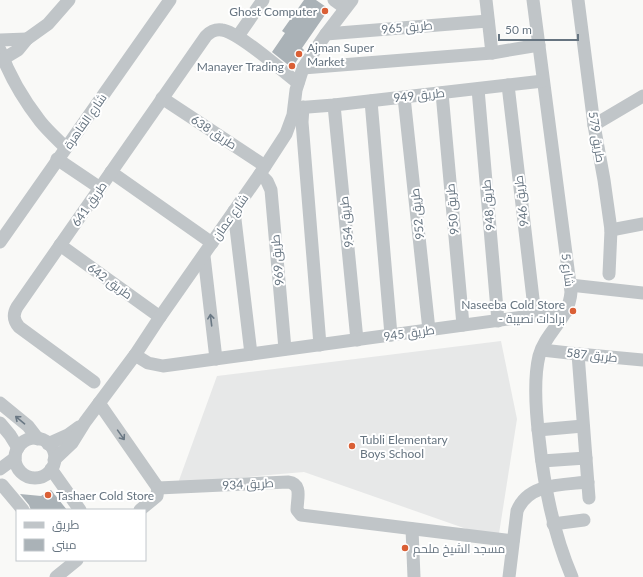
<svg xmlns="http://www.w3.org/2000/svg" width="643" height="577" viewBox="0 0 643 577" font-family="Lato,Cairo,sans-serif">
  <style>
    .built { fill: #e7e8e8 }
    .building { fill: #aab2b7 }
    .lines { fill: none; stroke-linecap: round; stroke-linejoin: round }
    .minor { stroke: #c0c5c8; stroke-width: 13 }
    .oneway { stroke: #6a7884 }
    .poi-dot { fill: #da5f35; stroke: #fff; stroke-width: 1.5 }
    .labels { text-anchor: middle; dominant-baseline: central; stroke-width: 4; stroke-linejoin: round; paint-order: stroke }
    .poi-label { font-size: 12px; fill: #667480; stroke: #fff; text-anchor: start }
    .street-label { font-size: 12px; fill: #667480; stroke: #fff }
  </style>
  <rect width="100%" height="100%" fill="#f9f9f7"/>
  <polygon class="built" points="501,341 517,419 498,540 304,472 178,483 217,376"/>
  <g class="building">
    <polygon points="304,0 316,0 329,9 302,48 304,50 292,68 272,52 285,33 282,31"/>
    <polygon points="51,490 67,510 31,510 29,505 20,494 41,496"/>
  </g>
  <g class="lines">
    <g class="minor">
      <polyline points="334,0 345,8"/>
      <polyline points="486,0 492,53"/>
      <path d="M 533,0 L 571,292 C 569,320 546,331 539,356 C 533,381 536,413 539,438 C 544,486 553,533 572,577"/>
      <polyline points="578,0 594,125 604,180 611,230 609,274"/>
      <polyline points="326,34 488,21"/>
      <polyline points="238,36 263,0"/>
      <polyline points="0,40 27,39"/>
      <path d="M 0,50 C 9,75 23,99 40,121 C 47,130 57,139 66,148"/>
      <polyline points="3,59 18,50 27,39 48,24 69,0"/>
      <polyline points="303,68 492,53 539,45"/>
      <polyline points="508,85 535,316"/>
      <polyline points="478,89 498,321"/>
      <polyline points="442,93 463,325"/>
      <polyline points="404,97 429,330"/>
      <polyline points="162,98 265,166"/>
      <polyline points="371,101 391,335"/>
      <polyline points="334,105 357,340"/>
      <polyline points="303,107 302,122 320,345"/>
      <polyline points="295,108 334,105 543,81"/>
      <polyline points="594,125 643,96"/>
      <polyline points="57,159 100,188"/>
      <polyline points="111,172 212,243"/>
      <polyline points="260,174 267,181 271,190 285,349"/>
      <polyline points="234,211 251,354"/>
      <polyline points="611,230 643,224"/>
      <polyline points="0,242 170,0"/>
      <polyline points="60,245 160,317"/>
      <polyline points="204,256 216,359"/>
      <polyline points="570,285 643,293"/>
      <polyline points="542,350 578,354 643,360"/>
      <polyline points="578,354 589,498"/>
      <polyline points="135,355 148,363 163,366 567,311"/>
      <path d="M 94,382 L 19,327 C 13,320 13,314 17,307 L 206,36 C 210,32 216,29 222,30 C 239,32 282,71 298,83"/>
      <polyline points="0,403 28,426 38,439"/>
      <polyline points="99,403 158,488"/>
      <polyline points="0,423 10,435 18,448"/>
      <polyline points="538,430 583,426"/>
      <circle cx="35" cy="458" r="20"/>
      <polyline points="48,444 68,435 79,427"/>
      <polyline points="54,460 72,443 85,422 135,355 160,317 260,174 286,134 293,115 296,90 303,68 326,34 352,0"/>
      <polyline points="542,461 586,458"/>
      <polyline points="0,469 15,458"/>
      <polyline points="51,469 80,510"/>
      <polyline points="2,485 23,510"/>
      <path d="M 158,488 L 288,482 C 303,484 297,499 297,510 L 301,515 L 513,541"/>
      <polyline points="140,510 157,496 158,488"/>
      <polyline points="553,524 584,520"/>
      <polyline points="412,529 414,577"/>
      <polyline points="56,577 77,560"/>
      <path d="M 509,577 L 517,511 C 528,483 562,485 588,482"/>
    </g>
  </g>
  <defs><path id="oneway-shaft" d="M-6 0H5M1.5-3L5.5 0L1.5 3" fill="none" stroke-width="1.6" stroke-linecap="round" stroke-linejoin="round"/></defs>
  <g class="oneway">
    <use href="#oneway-shaft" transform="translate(211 320) rotate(-97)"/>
    <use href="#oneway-shaft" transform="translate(20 420) rotate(-140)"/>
    <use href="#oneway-shaft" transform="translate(121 435) rotate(55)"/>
  </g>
  <g class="poi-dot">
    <circle cx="325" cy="11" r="4"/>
    <circle cx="299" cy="54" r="4"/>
    <circle cx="292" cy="66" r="4"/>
    <circle cx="573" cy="311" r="4"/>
    <circle cx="352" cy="446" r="4"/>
    <circle cx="48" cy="495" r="4"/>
    <circle cx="405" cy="548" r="4"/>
  </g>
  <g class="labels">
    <g class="poi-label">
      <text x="317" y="11" text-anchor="end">Ghost Computer</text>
      <text x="307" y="47">Ajman Super<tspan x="307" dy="14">Market</tspan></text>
      <text x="284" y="66" text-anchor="end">Manayer Trading</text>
      <text x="565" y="304" text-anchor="end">Naseeba Cold Store<tspan x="565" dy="14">- برادات نصيبة</tspan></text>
      <text x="360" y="439">Tubli Elementary<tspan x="360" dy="14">Boys School</tspan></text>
      <text x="56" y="495">Tashaer Cold Store</text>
      <text x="413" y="548">مسجد الشيخ ملحم</text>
    </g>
    <g class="street-label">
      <text transform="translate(407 27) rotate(-5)">طريق 965</text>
      <text transform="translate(419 95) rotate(-6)">طريق 949</text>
      <text transform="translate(85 121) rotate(-55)">شارع القاهرة</text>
      <text transform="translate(214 132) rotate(33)">طريق 638</text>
      <text transform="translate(597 137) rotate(81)">طريق 579</text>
      <text transform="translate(521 201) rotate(-97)">طريق 946</text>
      <text transform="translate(89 204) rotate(-55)">طريق 641</text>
      <text transform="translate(488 205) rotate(-95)">طريق 948</text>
      <text transform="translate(452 209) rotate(-95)">طريق 950</text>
      <text transform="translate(417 214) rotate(-96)">طريق 952</text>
      <text transform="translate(230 217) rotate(-55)">شارع عمان</text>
      <text transform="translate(346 222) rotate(-96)">طريق 954</text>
      <text transform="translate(277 260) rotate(-95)">طريق 969</text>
      <text transform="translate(568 270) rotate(83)">شارع 5</text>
      <text transform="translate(110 281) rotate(36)">طريق 642</text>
      <text transform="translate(409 333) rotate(-8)">طريق 945</text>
      <text transform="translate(592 355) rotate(6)">طريق 587</text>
      <text transform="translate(248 484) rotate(-3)">طريق 934</text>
    </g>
  </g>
  <rect x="16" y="509" width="130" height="52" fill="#ffffff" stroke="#c2c7cc"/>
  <rect x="24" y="522" width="20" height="6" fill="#c0c5c8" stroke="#c2c7cc"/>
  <text x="52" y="529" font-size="12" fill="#667480">طريق</text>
  <rect x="24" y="539" width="20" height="12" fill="#aab2b7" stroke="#c2c7cc"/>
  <text x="52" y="549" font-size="12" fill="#667480">مبنى</text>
  <path d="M499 34v6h79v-6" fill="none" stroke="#667480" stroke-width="2"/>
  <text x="505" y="34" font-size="12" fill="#667480" stroke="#ffffff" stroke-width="3" paint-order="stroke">50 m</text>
</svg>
